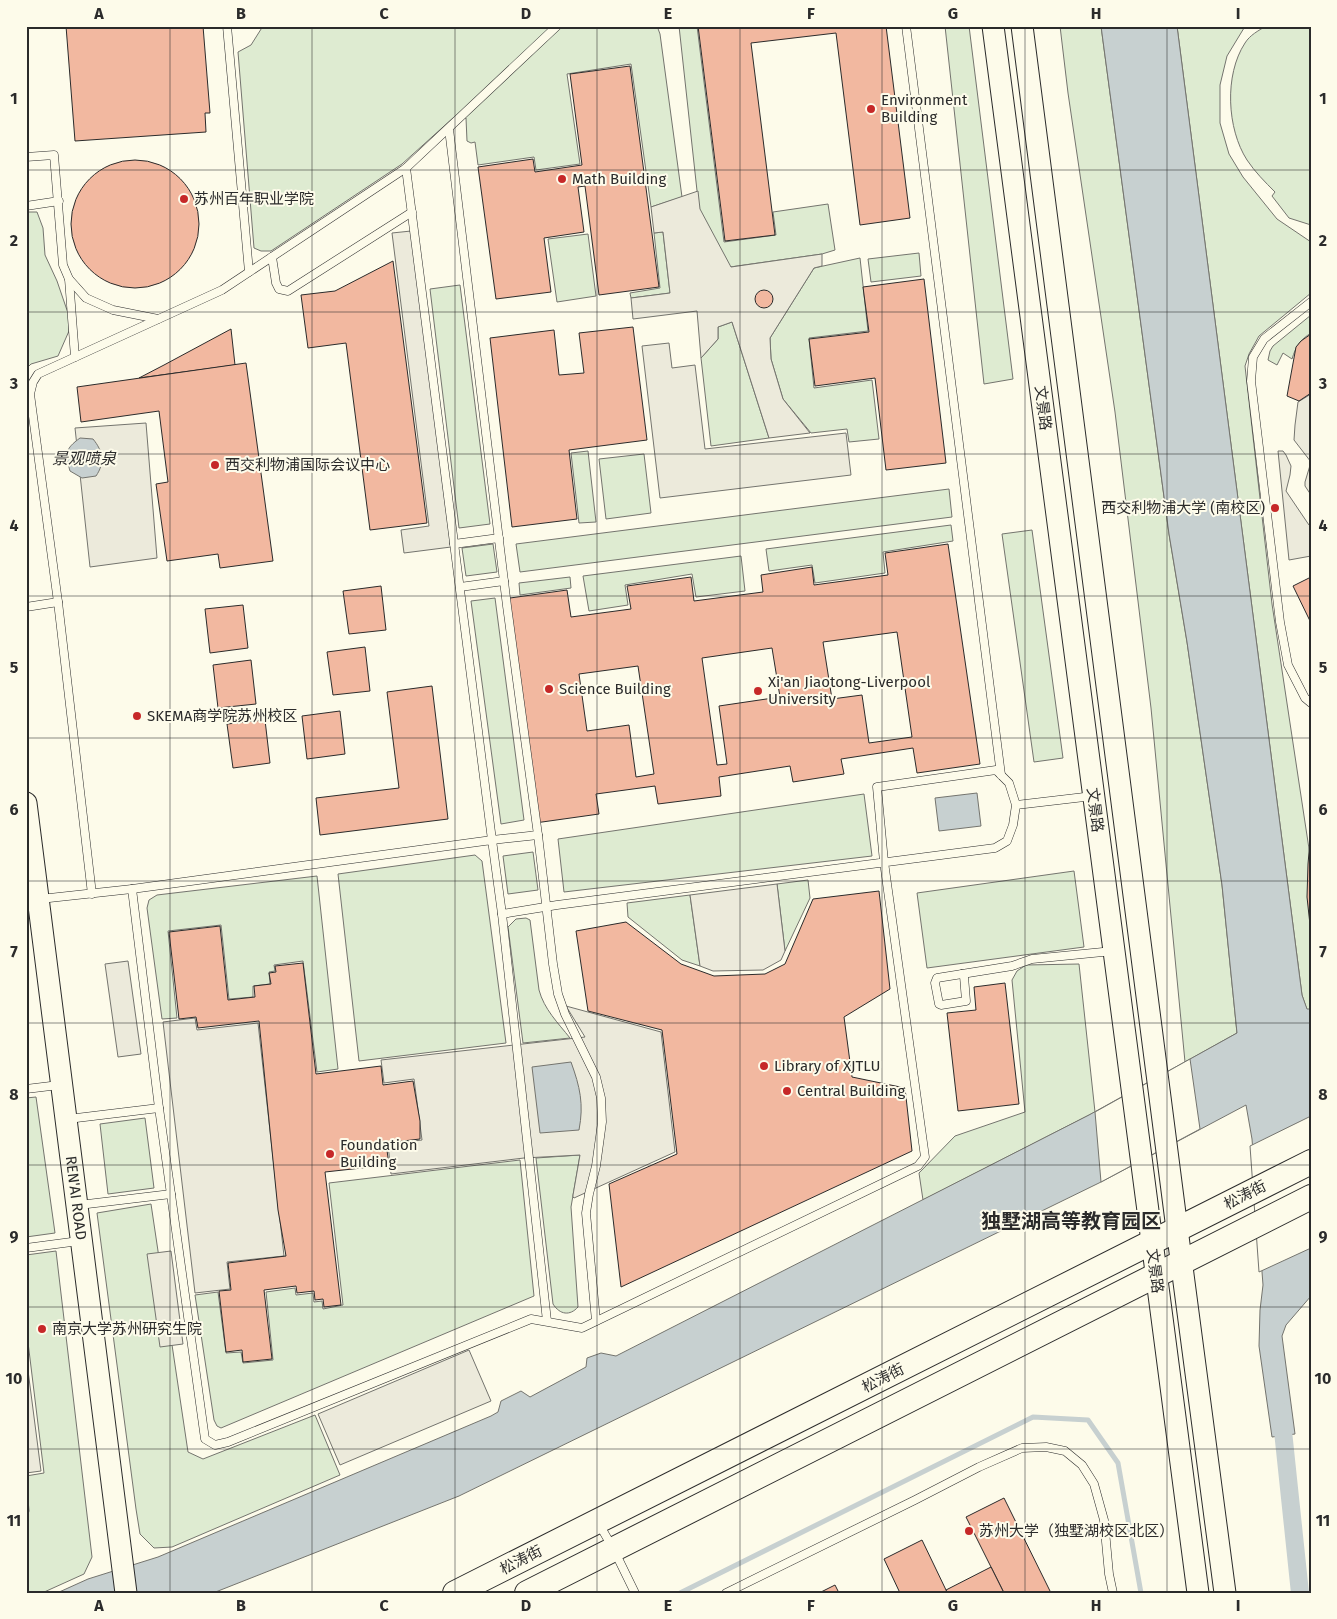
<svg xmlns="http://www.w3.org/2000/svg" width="1337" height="1619" viewBox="0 0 1337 1619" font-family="'Fira Sans','Noto Sans SC',sans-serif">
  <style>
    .green { fill: #deebd1; stroke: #74746e }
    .parking { fill: #eceadb; stroke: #74746e }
    .water { fill: #c7d0d0; stroke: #74746e }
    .pier { fill: #fdfbea; stroke: #74746e }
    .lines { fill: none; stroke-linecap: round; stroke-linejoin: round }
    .stream { stroke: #c7d0d0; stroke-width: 5 }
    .canal { stroke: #c7d0d0; stroke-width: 18 }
    .building { fill: #f2b8a0; stroke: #2b2b2b; fill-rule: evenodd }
    .lane-casing { stroke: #2b2b2b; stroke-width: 9 }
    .secondary-casing { stroke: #2b2b2b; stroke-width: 23 }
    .primary-casing { stroke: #2b2b2b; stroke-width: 26 }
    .lane { stroke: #fdfbea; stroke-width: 8 }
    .secondary { stroke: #fdfbea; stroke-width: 21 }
    .primary { stroke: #fdfbea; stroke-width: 24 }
    .grid { fill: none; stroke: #2b2b2b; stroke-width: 1; stroke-opacity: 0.55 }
    .poi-dot { fill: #c62828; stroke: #fdfbea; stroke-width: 2 }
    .labels { text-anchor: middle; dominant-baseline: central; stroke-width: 4; stroke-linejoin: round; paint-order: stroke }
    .poi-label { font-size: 15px; fill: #2b2b2b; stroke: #fdfbea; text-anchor: start }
    .street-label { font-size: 15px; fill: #2b2b2b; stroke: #fdfbea }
    .water-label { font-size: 16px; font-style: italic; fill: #2b2b2b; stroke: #fdfbea }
    .district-label { font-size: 20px; font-weight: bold; fill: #2b2b2b; stroke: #fdfbea }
    .neatline { fill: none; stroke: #2b2b2b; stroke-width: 2 }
    .grid-label { font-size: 16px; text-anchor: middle; font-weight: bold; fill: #2b2b2b }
  </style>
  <rect width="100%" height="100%" fill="#fdfbea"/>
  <g class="green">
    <polygon points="263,26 657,26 660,34 682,197 651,207 631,64 567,74 580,164 536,170 534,157 478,165 475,142 471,143 467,141 466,118 453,118 402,164 271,251 261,251 254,248 238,52 251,45"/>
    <polygon points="679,26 697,26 724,242 776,235 773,212 828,204 835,250 822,254 730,267 699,209"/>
    <polygon points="945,26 969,26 1013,379 984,384"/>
    <polygon points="1060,26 1101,26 1169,534 1187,642 1222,885 1237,1033 1185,1062 1151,708 1115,412 1068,93"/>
    <polygon points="1177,26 1243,26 1244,28 1227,56 1220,85 1220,123 1229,154 1243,177 1277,219 1311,242 1311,293 1259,336 1249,354 1245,366 1272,604 1311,862 1311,1009 1307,1010 1302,995"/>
    <path d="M 1266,26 L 1311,26 L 1311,225 L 1289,218 L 1272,196 L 1275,192 C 1265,182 1255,172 1247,160 C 1227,129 1224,75 1245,43 C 1250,35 1258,31 1266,26 Z"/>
    <polygon points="26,212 37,212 43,228 45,255 57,281 69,316 69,331 58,356 31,364 26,369"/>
    <polygon points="663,232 670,293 631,298 630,293 660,288 654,233"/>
    <polygon points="588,234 596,296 557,302 548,239"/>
    <polygon points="919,253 921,276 871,282 868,259"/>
    <polygon points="860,258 868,331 809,338 814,388 872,380 879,439 849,442 847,429 811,433 783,399 771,359 770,338 814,268"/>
    <polygon points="460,285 490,524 459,528 430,289"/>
    <path d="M 1311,315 L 1311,333 C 1300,340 1296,346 1292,359 L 1283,353 L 1277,365 L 1268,360 L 1270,351 L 1273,346 Z"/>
    <polygon points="732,322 769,438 711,446 701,358 718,339 718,327"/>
    <polygon points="588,451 596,522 579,523 571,453"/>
    <polygon points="644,454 651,513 606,519 599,459"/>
    <polygon points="949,489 952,517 520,572 516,544"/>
    <polygon points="951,525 953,541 883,552 885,573 815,583 812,565 769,571 766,549"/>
    <polygon points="1032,530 1063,758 1034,762 1002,534"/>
    <polygon points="493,544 497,572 466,576 462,548"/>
    <polygon points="741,556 745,591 696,597 692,574 625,585 628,605 589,611 583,576"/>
    <polygon points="570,577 571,588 520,595 519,583"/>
    <polygon points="495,598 524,820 501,824 471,601"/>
    <polygon points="864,794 872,856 564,892 558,839"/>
    <polygon points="533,852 538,890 508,894 503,856"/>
    <polygon points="475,855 482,861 506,1043 359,1061 338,874"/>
    <polygon points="1074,871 1084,947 927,968 917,893"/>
    <polygon points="317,876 338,1069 317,1072 303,961 274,965 275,971 269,972 270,984 253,986 253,997 229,999 221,925 168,931 177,1018 162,1019 147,908 149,900 157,895"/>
    <polygon points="808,880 810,898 785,951 777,884"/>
    <polygon points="690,895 700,966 682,960 628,917 627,903"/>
    <path d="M 526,918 L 530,920 L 539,990 C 544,1009 558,1023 570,1038 L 523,1043 L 508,927 L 516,919 Z"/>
    <polygon points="1079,964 1095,1112 923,1200 919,1173 955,1136 1025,1112 1012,980 1017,971 1026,965"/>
    <polygon points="36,1097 55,1233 26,1237 26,1098"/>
    <polygon points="145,1118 154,1188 108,1194 100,1124"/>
    <path d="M 580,1155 L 571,1207 L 578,1307 C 570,1316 560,1315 553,1304 L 536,1158 Z"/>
    <polygon points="520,1160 534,1296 221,1428 217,1426 214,1420 195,1295 218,1292 226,1353 241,1352 243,1363 273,1360 266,1292 295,1288 296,1295 313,1293 314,1302 322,1301 323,1309 343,1305 329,1183"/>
    <polygon points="151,1204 188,1452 203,1459 315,1415 340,1475 172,1547 154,1548 140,1534 136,1509 97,1213"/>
    <polygon points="56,1251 92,1557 84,1574 42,1593 26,1593 26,1521 29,1511 26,1476 44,1473 26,1326 26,1255"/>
  </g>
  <g class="parking">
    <polygon points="698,191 700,209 731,267 822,254 822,266 814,268 770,338 771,359 783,399 810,433 769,438 732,322 718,327 718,339 701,358 697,311 633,319 631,298 670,293 663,232 654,233 651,207"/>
    <polygon points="411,231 451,547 404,553 401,530 429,526 392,233"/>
    <polygon points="669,343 672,368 695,365 705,449 846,433 851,475 660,498 642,346"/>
    <polygon points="1311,394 1311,495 1305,486 1305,482 1311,462 1294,440 1295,425 1298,402"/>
    <polygon points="146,423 157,558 90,567 75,428"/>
    <polygon points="1278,451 1283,451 1286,455 1291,466 1290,475 1286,491 1309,525 1311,525 1311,556 1289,560"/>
    <polygon points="777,884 785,951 781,960 763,970 713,971 700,966 690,895"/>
    <polygon points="128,961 141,1054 118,1057 105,964"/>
    <polygon points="566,1006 661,1032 675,1152 574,1198 573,1197 573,1195 580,1155 524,1158 391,1174 388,1144 422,1140 414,1079 384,1083 381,1060 585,1037"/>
    <polygon points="195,1018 197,1030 258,1023 284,1256 227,1262 230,1289 195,1293 163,1022"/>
    <polygon points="171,1251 183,1344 160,1347 147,1254"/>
    <polygon points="469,1350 491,1401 340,1465 318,1414"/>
    <polygon points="26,1355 41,1471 26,1473"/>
  </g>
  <g class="water">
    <polygon points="1101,26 1177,26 1302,995 1307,1009 1311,1009 1311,1296 1286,1325 1282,1336 1295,1434 1272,1437 1259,1346 1260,1310 1263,1285 1252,1139 1246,1105 1101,1182 459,1496 213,1593 57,1593 88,1579 158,1557 491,1416 498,1412 501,1401 521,1391 530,1397 586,1367 587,1358 601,1353 616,1356 1089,1115 1237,1033 1222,885 1187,642 1169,534"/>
    <path d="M 80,438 L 93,439 C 103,451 105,463 96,476 L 82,478 L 70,471 C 65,453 65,449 80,438 Z"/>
    <polygon points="977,793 981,826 939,831 935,798"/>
    <path d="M 571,1062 C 580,1087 584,1104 579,1130 L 540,1133 L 532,1067 Z"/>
  </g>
  <g class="pier">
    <polygon points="1190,1059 1200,1129 1101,1182 1095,1112"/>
    <polygon points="1311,1116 1311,1248 1259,1272 1250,1146"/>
  </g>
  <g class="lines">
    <polyline class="stream" points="680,1593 1033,1417 1088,1420 1118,1463 1141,1593"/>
    <polyline class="canal" points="1281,1412 1300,1593"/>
  </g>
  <g class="building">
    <polygon points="66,26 203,26 210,113 205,113 206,132 75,141"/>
    <polygon points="698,26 886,26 910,218 860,225 836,33 751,43 775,235 725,241"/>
    <polygon points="630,66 659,287 599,295 585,186 578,187 584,232 544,238 551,292 496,299 478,167 533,159 535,172 582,165 570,74"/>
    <circle cx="135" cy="224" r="64"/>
    <polygon points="393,261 427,523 370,530 346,343 308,348 301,295 335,291"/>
    <polygon points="924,279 946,463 886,470 875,378 815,386 809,339 869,332 863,287"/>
    <circle cx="764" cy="299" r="9"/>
    <polygon points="633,327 647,440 569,450 577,519 512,527 490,338 554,330 559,375 584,373 579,333"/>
    <polygon points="231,329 235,365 139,378 164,365"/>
    <polygon points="1311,334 1311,393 1299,401 1287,396 1296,347 1301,341"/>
    <polygon points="246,363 273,561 220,568 218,554 167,561 156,484 168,482 159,411 81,422 77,387"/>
    <path d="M 948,544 L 980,764 L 917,773 L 913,748 L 841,759 L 844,774 L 793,782 L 790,766 L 719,777 L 721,796 L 658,804 L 655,786 L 596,794 L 599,814 L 535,823 L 503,599 L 567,590 L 571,617 L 631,609 L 627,586 L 691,577 L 694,601 L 763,592 L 761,575 L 812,567 L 814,585 L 888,575 L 885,553 ZM 897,632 L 912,737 L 869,743 L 862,695 L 832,699 L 823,642 ZM 772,648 L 780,697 L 719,706 L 727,764 L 717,765 L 702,658 ZM 638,666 L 654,774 L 636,777 L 629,725 L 587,731 L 579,674 Z"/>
    <polygon points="1311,577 1311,623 1293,586"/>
    <polygon points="381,586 386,630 349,634 343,591"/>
    <polygon points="243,605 248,648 210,653 205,609"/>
    <polygon points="365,647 370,691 333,695 327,652"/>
    <polygon points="251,660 256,704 218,708 213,665"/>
    <polygon points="432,686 448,819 320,835 316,798 399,788 387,692"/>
    <polygon points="340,711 345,754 307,759 302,716"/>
    <polygon points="265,720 270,763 233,768 227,724"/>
    <polygon points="1311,829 1311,934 1307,897 1308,864"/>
    <polygon points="879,891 890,989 844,1017 852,1077 905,1088 912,1151 621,1287 609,1184 677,1154 662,1030 588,1011 576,931 626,922 681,964 714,976 765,974 785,964 813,899"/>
    <polygon points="220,926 228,1000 255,997 254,986 271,984 269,973 276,972 275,966 303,963 316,1074 381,1066 383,1085 413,1081 420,1121 420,1139 386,1143 389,1165 325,1172 341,1305 324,1307 323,1299 315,1300 314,1291 297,1293 296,1286 264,1290 272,1359 243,1362 242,1350 226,1352 219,1291 231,1290 228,1263 286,1256 278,1210 259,1021 198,1028 196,1017 179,1019 169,932"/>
    <polygon points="1005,983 1019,1104 958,1111 947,1013 976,1010 974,987"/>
    <polygon points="1004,1498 1051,1593 1004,1593 966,1517"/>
    <polygon points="922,1540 946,1590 948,1593 900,1593 884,1559"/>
    <polygon points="991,1567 1004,1593 948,1593 946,1590"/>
    <polygon points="835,1585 839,1593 819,1593"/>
  </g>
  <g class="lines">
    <g class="lane-casing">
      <g id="lane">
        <polyline points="227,26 249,272"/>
        <polyline points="906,26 1001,775"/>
        <polyline points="26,157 54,155 63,265 69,279 75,357"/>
        <polyline points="406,168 492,840 538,835 507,606 449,129"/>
        <polyline points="26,206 59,201"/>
        <polyline points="272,257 276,283 279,289 288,291 412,212"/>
        <polyline points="69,279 86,298 113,310 158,319"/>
        <polyline points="1311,302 1264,339 1253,357 1251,381 1280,622 1288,665 1305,698 1311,703"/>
        <polyline points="454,544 499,538"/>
        <polyline points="460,587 504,581"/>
        <polyline points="26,607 58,602"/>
        <polyline points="1016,805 1009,783 996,770 877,787 884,862 925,1157 918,1166 582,1328 531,1319 228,1442 215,1445 205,1439 159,1108 132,889 492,840 502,914 557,905 995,848 1007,841 1013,825 1016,805 1093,796"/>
        <polyline points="538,835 553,964 558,994 565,1014 596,1077 601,1098 602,1122 600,1137 596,1166 589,1194 586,1213 596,1321"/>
        <polyline points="92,894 58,602 30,394 33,382 38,374 222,290 406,168 557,26"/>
        <polyline points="40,899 132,889"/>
        <polyline points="502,914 547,1321"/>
        <polyline points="962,974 1012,966 1032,959 1113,951"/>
        <polygon points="962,974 964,976 966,1001 941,1005 939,1004 935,983 937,978"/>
        <polyline points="26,1089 59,1085"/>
        <polyline points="68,1119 159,1108"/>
        <polyline points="79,1205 171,1194"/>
        <polyline points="26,1248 79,1241"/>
        <polyline points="599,1524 614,1550 635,1593"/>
        <polyline points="726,1593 915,1500 979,1467 1022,1448 1046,1447 1065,1451 1082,1465 1094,1484 1104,1520 1109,1574 1113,1593"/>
      </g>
    </g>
    <g class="secondary-casing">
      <g id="secondary">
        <polyline points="993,26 1198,1593"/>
        <polyline points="1022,26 1177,1229 1225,1593"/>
        <path id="s1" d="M 26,803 L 126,1593"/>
      </g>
    </g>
    <g class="primary-casing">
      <g id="primary">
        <polyline points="455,1593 1311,1162"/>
        <polyline points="527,1593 1311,1197"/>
      </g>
    </g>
    <use href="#lane" class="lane"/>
    <use href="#secondary" class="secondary"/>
    <use href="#primary" class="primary"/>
  </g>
  <path class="grid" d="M 170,26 L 170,1593M 312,26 L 312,1593M 455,26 L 455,1593M 597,26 L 597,1593M 740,26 L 740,1593M 882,26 L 882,1593M 1025,26 L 1025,1593M 1167,26 L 1167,1593M 26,170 L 1311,170M 26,312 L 1311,312M 26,454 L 1311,454M 26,596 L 1311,596M 26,738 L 1311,738M 26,881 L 1311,881M 26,1023 L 1311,1023M 26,1165 L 1311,1165M 26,1307 L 1311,1307M 26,1449 L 1311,1449"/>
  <g class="poi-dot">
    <circle cx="871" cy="109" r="5"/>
    <circle cx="562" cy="179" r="5"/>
    <circle cx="184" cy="199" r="5"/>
    <circle cx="215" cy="465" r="5"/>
    <circle cx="1275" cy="508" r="5"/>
    <circle cx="549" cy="689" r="5"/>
    <circle cx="758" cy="691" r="5"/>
    <circle cx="137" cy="716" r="5"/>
    <circle cx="764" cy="1066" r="5"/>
    <circle cx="787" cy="1091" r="5"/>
    <circle cx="330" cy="1154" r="5"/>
    <circle cx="42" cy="1329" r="5"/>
    <circle cx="969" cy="1531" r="5"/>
  </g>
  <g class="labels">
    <g class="poi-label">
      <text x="881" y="100">Environment<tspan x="881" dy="17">Building</tspan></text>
      <text x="572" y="179">Math Building</text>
      <text x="194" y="199">苏州百年职业学院</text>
      <text x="225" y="465">西交利物浦国际会议中心</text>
      <text x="1265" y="508" text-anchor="end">西交利物浦大学 (南校区)</text>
      <text x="768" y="682">Xi'an Jiaotong-Liverpool<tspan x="768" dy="17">University</tspan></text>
      <text x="559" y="689">Science Building</text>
      <text x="147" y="716">SKEMA商学院苏州校区</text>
      <text x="774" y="1066">Library of XJTLU</text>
      <text x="797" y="1091">Central Building</text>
      <text x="340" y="1145">Foundation<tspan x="340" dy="17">Building</tspan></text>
      <text x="52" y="1329">南京大学苏州研究生院</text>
      <text x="979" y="1531">苏州大学（独墅湖校区北区）</text>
    </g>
    <g class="street-label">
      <text transform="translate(1043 408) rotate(83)">文景路</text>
      <text transform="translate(1095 810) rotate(83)">文景路</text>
      <text transform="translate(1245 1195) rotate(-27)">松涛街</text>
      <text stroke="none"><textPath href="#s1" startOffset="398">REN'AI ROAD</textPath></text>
      <text transform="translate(1155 1271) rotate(83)">文景路</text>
      <text transform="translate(883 1378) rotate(-27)">松涛街</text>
      <text transform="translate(521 1560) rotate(-27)">松涛街</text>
    </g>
    <g class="water-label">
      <text x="84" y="458">景观喷泉</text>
    </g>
    <g class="district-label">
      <text x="1071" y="1221">独墅湖高等教育园区</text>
    </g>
  </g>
  <rect width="1337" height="1619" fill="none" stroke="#fdfbea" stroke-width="55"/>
  <rect x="28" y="28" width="1282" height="1564" class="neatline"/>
  <g class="grid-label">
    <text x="99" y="19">A</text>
    <text x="241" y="19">B</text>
    <text x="384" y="19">C</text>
    <text x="526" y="19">D</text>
    <text x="668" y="19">E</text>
    <text x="811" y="19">F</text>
    <text x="953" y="19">G</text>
    <text x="1096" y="19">H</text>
    <text x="1238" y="19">I</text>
    <text x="14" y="104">1</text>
    <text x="1323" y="104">1</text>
    <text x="14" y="246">2</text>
    <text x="1323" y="246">2</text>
    <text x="14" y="389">3</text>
    <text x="1323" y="389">3</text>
    <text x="14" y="531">4</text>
    <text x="1323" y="531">4</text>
    <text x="14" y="673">5</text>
    <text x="1323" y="673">5</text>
    <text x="14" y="815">6</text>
    <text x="1323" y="815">6</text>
    <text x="14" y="957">7</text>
    <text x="1323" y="957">7</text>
    <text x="14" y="1100">8</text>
    <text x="1323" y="1100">8</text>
    <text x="14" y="1242">9</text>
    <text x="1323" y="1242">9</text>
    <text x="14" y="1384">10</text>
    <text x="1323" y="1384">10</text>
    <text x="14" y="1526">11</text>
    <text x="1323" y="1526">11</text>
    <text x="99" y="1611">A</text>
    <text x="241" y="1611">B</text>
    <text x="384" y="1611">C</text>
    <text x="526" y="1611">D</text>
    <text x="668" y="1611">E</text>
    <text x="811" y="1611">F</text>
    <text x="953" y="1611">G</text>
    <text x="1096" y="1611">H</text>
    <text x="1238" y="1611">I</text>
  </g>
</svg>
